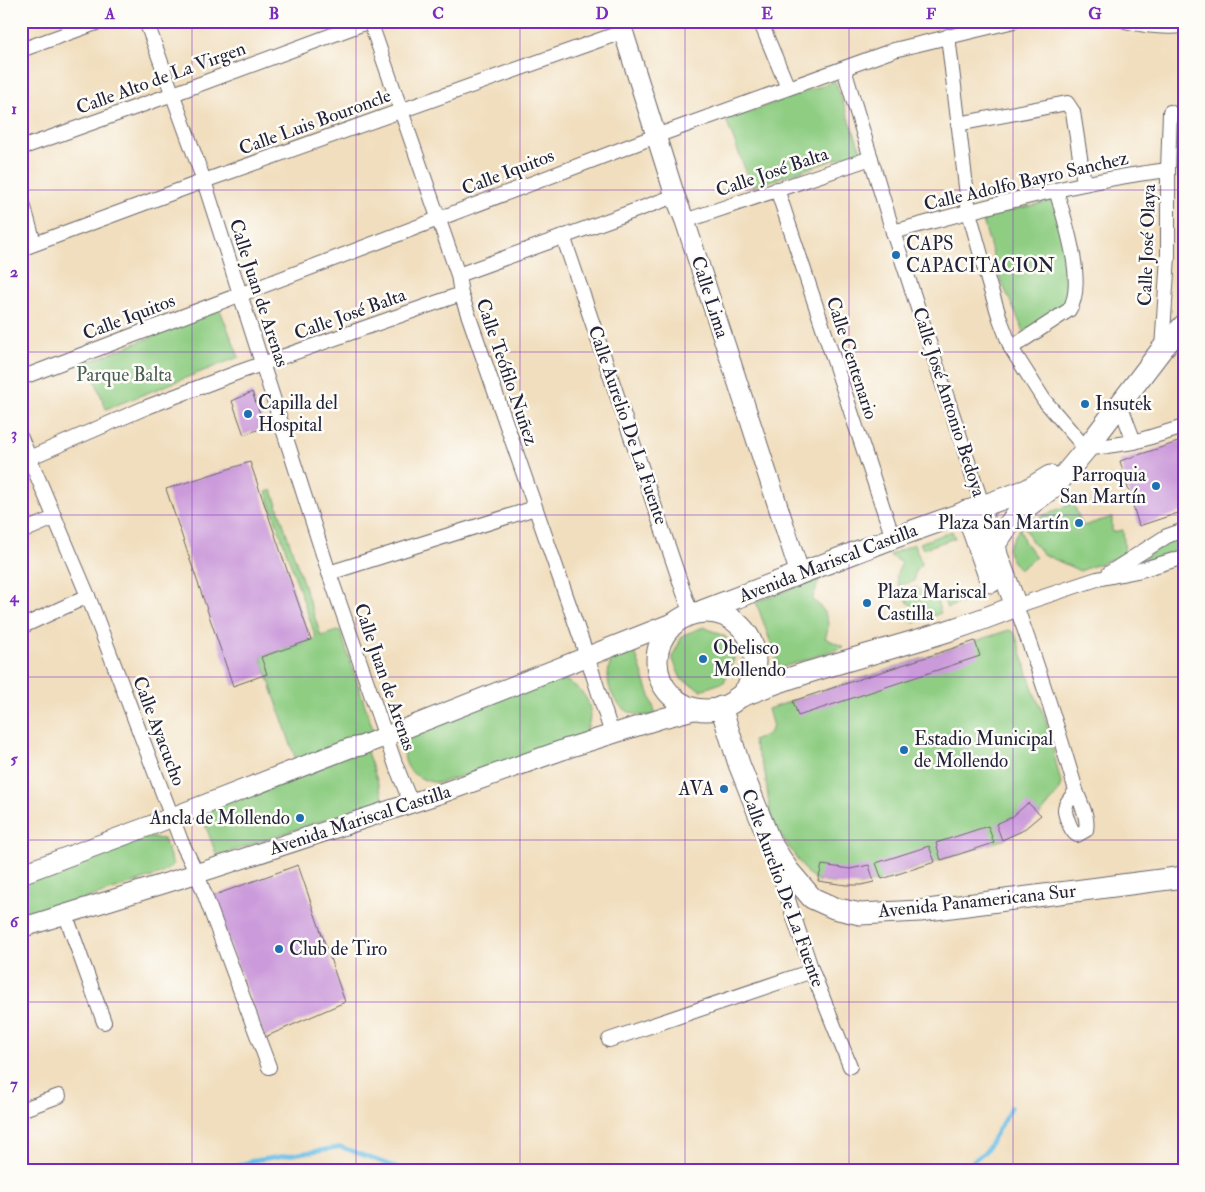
<svg xmlns="http://www.w3.org/2000/svg" width="1205" height="1192" viewBox="0 0 1205 1192" font-family="'IM FELL Double Pica',serif">
  <style>
    .green { fill: #8fcd83; stroke: #58785f }
    .lines { fill: none; stroke-linecap: round; stroke-linejoin: round }
    .stream { stroke: #69bee6; stroke-width: 4 }
    .building { fill: #cb9ada }
    .street-casing { stroke: #6a6469; stroke-width: 16 }
    .secondary-casing { stroke: #6a6469; stroke-width: 21 }
    .primary-casing { stroke: #6a6469; stroke-width: 23 }
    .street { stroke: #fff; stroke-width: 14 }
    .secondary { stroke: #fff; stroke-width: 19 }
    .primary { stroke: #fff; stroke-width: 21 }
    .grid { fill: none; stroke: #7b2cbf; stroke-width: 1; stroke-opacity: 0.55 }
    .poi-dot { fill: #1f6fb2; stroke: #fdfcf7; stroke-width: 2 }
    .labels { text-anchor: middle; dominant-baseline: central; stroke-width: 5; stroke-linejoin: round; paint-order: stroke }
    .street-label { font-size: 19px; fill: #22223b; stroke: #fdfcf7 }
    .poi-label { font-size: 19px; fill: #22223b; stroke: #fdfcf7; text-anchor: start }
    .park-label { font-size: 19px; fill: #485e54; stroke: #fdfcf7 }
    .neatline { fill: none; stroke: #7b2cbf; stroke-width: 2 }
    .grid-label { font-size: 16px; text-anchor: middle; font-weight: bold; fill: #7b2cbf }
  </style>
  <rect width="100%" height="100%" fill="#fdfcf7"/>
  <filter id="ink" filterUnits="userSpaceOnUse"><feTurbulence type="fractalNoise" baseFrequency=".02" numOctaves="2"/><feDisplacementMap in="SourceGraphic" scale="10" xChannelSelector="R" yChannelSelector="G"/><feConvolveMatrix kernelMatrix="1 2 1 2 8 2 1 2 1" color-interpolation-filters="sRGB"/></filter>
  <filter id="wash" filterUnits="userSpaceOnUse"><feTurbulence type="fractalNoise" baseFrequency=".0096" numOctaves="4" result="noise"/><feDisplacementMap in="SourceGraphic" scale="20" xChannelSelector="R" yChannelSelector="G"/><feGaussianBlur stdDeviation="1.12" result="paint"/><feColorMatrix in="noise" values="0 0 0 0 0 0 0 0 0 0 0 0 0 0 0 0 0 1.4 0 .05"/><feComposite in="paint" operator="in"/></filter>
  <g filter="url(#wash)">
    <rect width="100%" height="100%" fill="#f1debe"/>
    <g class="green">
      <polygon points="835,81 861,151 752,187 726,120"/>
      <polygon points="1060,199 1072,304 1024,332 999,276 982,217"/>
      <polygon points="220,310 239,357 106,409 88,362"/>
      <polygon points="272,490 321,636 340,630 375,736 297,763 261,657 316,638 266,492"/>
      <polygon points="1073,503 1083,526 1112,517 1112,532 1123,530 1125,554 1080,571 1043,554 1031,540 1023,524"/>
      <path d="M 1020,528 L 1024,541 L 1036,557 L 1019,570 C 1003,548 1006,550 1020,528 Z"/>
      <polygon points="952,531 955,538 923,549 920,543"/>
      <polygon points="1184,536 1184,549 1135,565 1170,540"/>
      <polygon points="914,544 922,564 915,571 914,581 899,586 896,575 902,563 889,555"/>
      <path d="M 820,578 L 812,600 C 826,608 832,623 825,638 L 844,647 L 780,668 L 756,602 Z"/>
      <polygon points="916,587 924,594 935,596 941,613 913,623 918,608 911,606 901,593"/>
      <polygon points="976,590 979,596 947,608 944,601"/>
      <polygon points="704,627 726,637 734,659 724,682 701,690 681,679 672,657 683,635"/>
      <path d="M 1009,630 L 1015,633 L 1034,693 L 1045,717 L 1061,783 C 1059,792 1055,797 1049,804 C 1036,821 1022,831 1002,840 L 874,882 L 861,885 L 832,883 L 818,881 L 807,873 L 776,828 L 770,813 L 765,773 L 753,741 L 768,734 L 773,727 L 768,709 Z"/>
      <path d="M 632,643 L 656,714 C 622,724 597,687 613,657 C 616,651 626,647 632,643 Z"/>
      <path d="M 552,675 C 576,682 597,699 588,726 C 586,732 580,737 576,742 L 439,783 C 434,782 429,782 423,779 C 402,771 399,750 413,733 Z"/>
      <polygon points="365,746 384,800 217,856 200,811"/>
      <polygon points="141,837 164,839 173,865 161,874 21,920 21,882"/>
    </g>
    <g class="lines">
      <g class="stream">
        <polyline points="223,1171 251,1161 341,1147 406,1171"/>
        <polyline points="960,1171 986,1151 1011,1107"/>
      </g>
    </g>
    <g id="blocks">
      <g class="building">
        <polygon points="252,392 265,427 244,435 232,401"/>
        <polygon points="1184,440 1184,511 1139,526 1120,461"/>
        <polygon points="250,462 311,640 261,657 267,674 233,686 166,489"/>
        <polygon points="975,641 980,656 798,716 793,701"/>
        <polygon points="1028,803 1041,815 1022,831 1002,840 996,824 1012,817"/>
        <polygon points="988,826 994,843 941,860 936,843"/>
        <polygon points="929,846 935,862 882,879 876,863"/>
        <polygon points="298,865 345,1002 265,1037 212,896"/>
        <polygon points="822,865 850,869 869,865 874,882 861,885 846,885 818,881"/>
      </g>
    </g>
  </g>
  <g filter="url(#ink)">
    <use href="#blocks" fill-opacity="0" stroke="#6a6469" stroke-width="1"/>
    <g class="lines">
      <g class="street-casing">
        <g id="street">
          <polyline points="146,21 204,181 329,573 396,766 411,803"/>
          <polyline points="370,21 458,275 461,294 587,656 612,734"/>
          <polyline points="760,21 788,88"/>
          <path d="M 1125,21 C 1145,26 1163,28 1184,26"/>
          <polyline points="948,36 969,212 989,284 1000,319 1011,348 1044,400 1086,449 1134,442 1184,427"/>
          <polyline points="21,50 102,21"/>
          <polyline points="844,69 893,232 995,544"/>
          <polyline points="958,124 1067,103 1073,112 1084,183"/>
          <polyline points="21,148 173,94 370,21"/>
          <polyline points="777,189 893,538"/>
          <polyline points="21,197 34,243"/>
          <polyline points="685,221 871,158"/>
          <path d="M 893,232 C 984,208 1075,181 1168,170"/>
          <polyline points="563,236 691,614"/>
          <polyline points="21,249 204,181 622,32"/>
          <polyline points="458,275 675,196"/>
          <path d="M 1011,348 L 1069,310 C 1087,285 1064,218 1056,190"/>
          <polyline points="1162,349 1168,256 1168,170 1170,112"/>
          <polyline points="21,378 656,136 894,50 1014,21"/>
          <polyline points="1120,404 1134,442"/>
          <polyline points="21,438 88,596 181,841 197,874 269,1067"/>
          <polyline points="29,458 147,407 239,372 461,294"/>
          <polyline points="21,532 54,518"/>
          <polyline points="329,573 535,508"/>
          <polyline points="1109,573 1167,536 1184,530"/>
          <polyline points="21,627 88,596"/>
          <path d="M 1076,791 C 1067,803 1061,806 1068,821 C 1070,827 1072,832 1077,835 L 1086,830 C 1089,815 1079,802 1075,787 C 1057,726 1038,666 1016,606 L 1097,579 L 1137,571 L 1184,557"/>
          <polyline points="774,858 812,971 850,1066"/>
          <polyline points="65,913 104,1022"/>
          <polyline points="609,1040 812,971"/>
          <polyline points="21,1110 59,1096"/>
        </g>
      </g>
      <g class="secondary-casing">
        <g id="secondary">
          <polyline points="620,21 675,196 685,221 800,574"/>
          <polyline points="21,874 152,825 350,748 361,746 677,621"/>
          <polyline points="21,928 211,869 439,794 568,748 663,718 697,709"/>
        </g>
      </g>
      <g class="primary-casing">
        <g id="primary">
          <polyline points="966,511 991,582"/>
          <polyline points="702,611 893,538 1027,490 1050,476"/>
          <circle cx="706" cy="661" r="49"/>
          <path d="M 737,698 C 828,660 926,644 1016,606 L 997,555 L 995,544 L 1016,515 L 1056,485 L 1086,449 L 1162,349 L 1184,325"/>
          <polyline points="721,707 739,764 770,842 788,870 812,898 834,908 860,914 920,911 1184,877"/>
        </g>
      </g>
      <use href="#street" class="street"/>
      <use href="#secondary" class="secondary"/>
      <use href="#primary" class="primary"/>
    </g>
  </g>
  <path class="grid" d="M 192,21 L 192,1171M 356,21 L 356,1171M 520,21 L 520,1171M 685,21 L 685,1171M 849,21 L 849,1171M 1013,21 L 1013,1171M 21,190 L 1184,190M 21,352 L 1184,352M 21,515 L 1184,515M 21,677 L 1184,677M 21,840 L 1184,840M 21,1002 L 1184,1002"/>
  <g class="poi-dot">
    <circle cx="896" cy="255" r="5"/>
    <circle cx="1085" cy="404" r="5"/>
    <circle cx="248" cy="414" r="5"/>
    <circle cx="1156" cy="486" r="5"/>
    <circle cx="1079" cy="523" r="5"/>
    <circle cx="867" cy="603" r="5"/>
    <circle cx="703" cy="659" r="5"/>
    <circle cx="904" cy="750" r="5"/>
    <circle cx="724" cy="789" r="5"/>
    <circle cx="300" cy="818" r="5"/>
    <circle cx="279" cy="949" r="5"/>
  </g>
  <g class="labels">
    <g class="street-label">
      <text transform="translate(161 78) rotate(-20)">Calle Alto de La Virgen</text>
      <text transform="translate(315 122) rotate(-20)">Calle Luis Bouroncle</text>
      <text transform="translate(508 172) rotate(-21)">Calle Iquitos</text>
      <text transform="translate(772 172) rotate(-19)">Calle José Balta</text>
      <text transform="translate(1026 181) rotate(-13)">Calle Adolfo Bayro Sanchez</text>
      <text transform="translate(1147 245) rotate(-88)">Calle José Olaya</text>
      <text transform="translate(259 293) rotate(72)">Calle Juan de Arenas</text>
      <text transform="translate(710 297) rotate(72)">Calle Lima</text>
      <text transform="translate(350 314) rotate(-20)">Calle José Balta</text>
      <text transform="translate(129 317) rotate(-21)">Calle Iquitos</text>
      <text transform="translate(852 358) rotate(72)">Calle Centenario</text>
      <text transform="translate(507 372) rotate(71)">Calle Teófilo Nuñez</text>
      <text transform="translate(949 402) rotate(72)">Calle José Antonio Bedoya</text>
      <text transform="translate(628 425) rotate(71)">Calle Aurelio De La Fuente</text>
      <text transform="translate(828 563) rotate(-21)">Avenida Mariscal Castilla</text>
      <text transform="translate(385 677) rotate(71)">Calle Juan de Arenas</text>
      <text transform="translate(159 731) rotate(69)">Calle Ayacucho</text>
      <text transform="translate(360 820) rotate(-18)">Avenida Mariscal Castilla</text>
      <text transform="translate(783 888) rotate(70)">Calle Aurelio De La Fuente</text>
      <text transform="translate(977 901) rotate(-6)">Avenida Panamericana Sur</text>
    </g>
    <g class="poi-label">
      <text x="906" y="244">CAPS<tspan x="906" dy="22">CAPACITACION</tspan></text>
      <text x="258" y="403">Capilla del<tspan x="258" dy="22">Hospital</tspan></text>
      <text x="1095" y="404">Insutek</text>
      <text x="1146" y="475" text-anchor="end">Parroquia<tspan x="1146" dy="22">San Martín</tspan></text>
      <text x="1069" y="523" text-anchor="end">Plaza San Martín</text>
      <text x="877" y="592">Plaza Mariscal<tspan x="877" dy="22">Castilla</tspan></text>
      <text x="713" y="648">Obelisco<tspan x="713" dy="22">Mollendo</tspan></text>
      <text x="914" y="739">Estadio Municipal<tspan x="914" dy="22">de Mollendo</tspan></text>
      <text x="714" y="789" text-anchor="end">AVA</text>
      <text x="290" y="818" text-anchor="end">Ancla de Mollendo</text>
      <text x="289" y="949">Club de Tiro</text>
    </g>
    <g class="park-label">
      <text x="124" y="375">Parque Balta</text>
    </g>
  </g>
  <rect width="1205" height="1192" fill="none" stroke="#fdfcf7" stroke-width="55"/>
  <rect x="28" y="28" width="1150" height="1136" class="neatline"/>
  <g class="grid-label">
    <text x="110" y="19">A</text>
    <text x="274" y="19">B</text>
    <text x="438" y="19">C</text>
    <text x="602" y="19">D</text>
    <text x="767" y="19">E</text>
    <text x="931" y="19">F</text>
    <text x="1095" y="19">G</text>
    <text x="14" y="114">1</text>
    <text x="14" y="277">2</text>
    <text x="14" y="439">3</text>
    <text x="14" y="602">4</text>
    <text x="14" y="764">5</text>
    <text x="14" y="927">6</text>
    <text x="14" y="1089">7</text>
  </g>
</svg>
